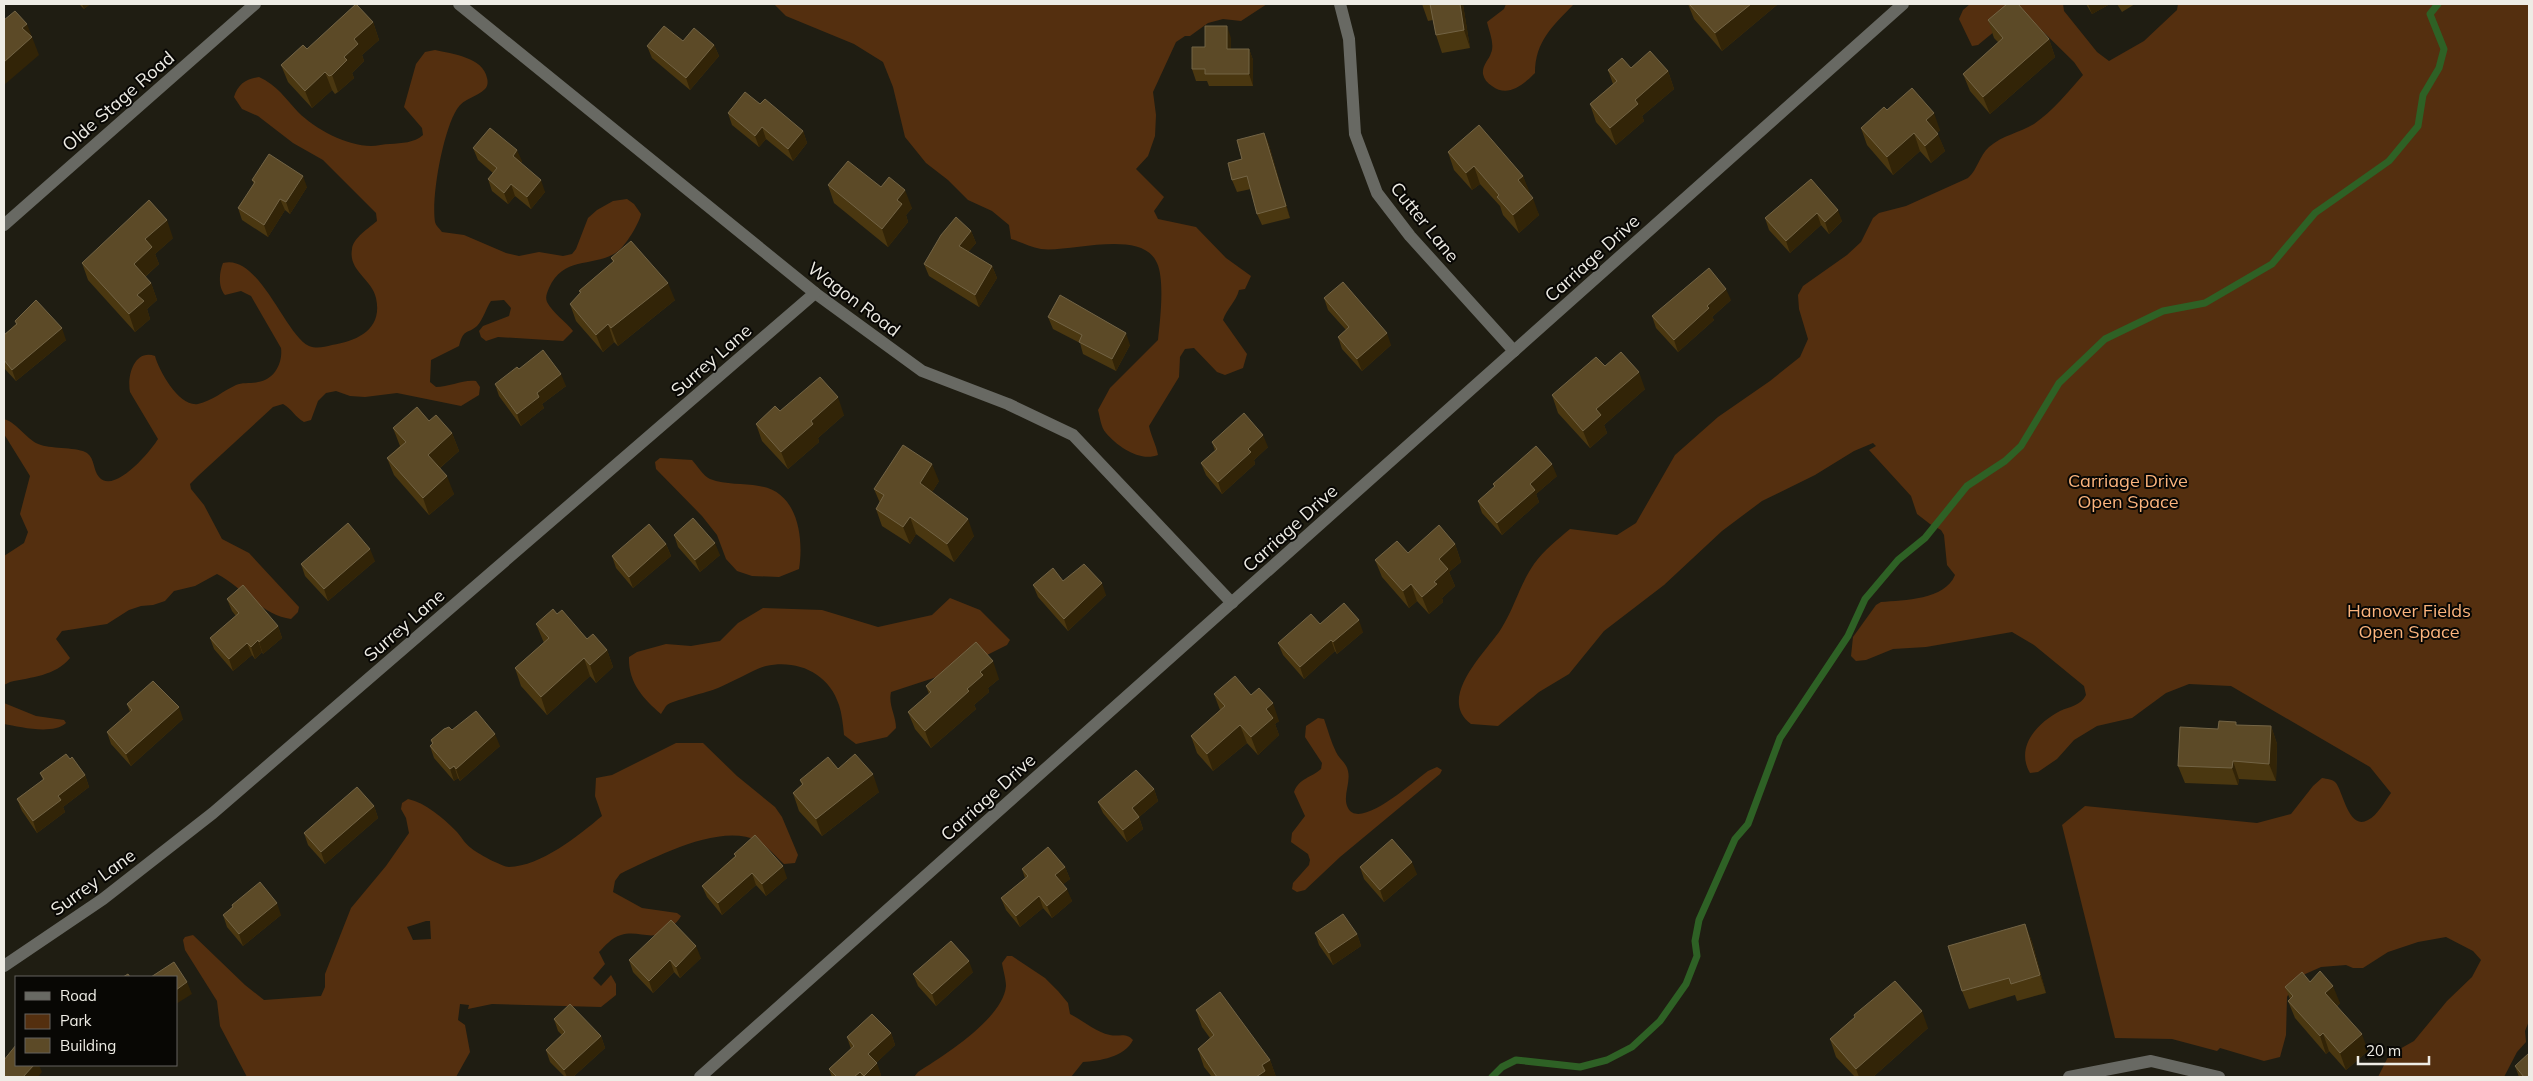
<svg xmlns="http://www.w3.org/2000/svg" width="2533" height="1081" viewBox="0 0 2533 1081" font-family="Mulish,sans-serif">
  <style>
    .green { fill: #542f0f; fill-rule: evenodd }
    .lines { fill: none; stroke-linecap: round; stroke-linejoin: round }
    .stream { stroke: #2e6125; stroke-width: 7 }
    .minor { stroke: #686963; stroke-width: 12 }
    .wall { fill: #4a3710 }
    .shaded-wall { fill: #322407 }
    .building { fill: #5c4a27; stroke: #736445 }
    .labels { text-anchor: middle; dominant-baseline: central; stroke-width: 4; stroke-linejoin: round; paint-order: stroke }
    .street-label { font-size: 18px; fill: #eeece5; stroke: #080704 }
    .park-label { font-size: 18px; fill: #fbb47d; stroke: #080704 }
  </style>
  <rect width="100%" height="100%" fill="#1f1d12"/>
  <g class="green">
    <path d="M 774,4 L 1267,4 L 1241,21 L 1223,19 L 1208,23 L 1190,36 L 1185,36 L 1176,42 L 1153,92 L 1156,115 L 1155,136 L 1148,156 L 1136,169 L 1164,197 L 1154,211 L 1158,219 L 1196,227 L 1226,258 L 1251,276 L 1245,289 L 1239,290 C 1236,302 1227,308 1223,320 L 1247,354 L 1243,368 L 1225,375 L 1217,372 L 1194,348 L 1185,349 L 1180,357 L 1179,377 L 1149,426 C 1151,436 1156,444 1158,455 C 1140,462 1118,447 1106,433 C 1101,428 1100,417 1098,410 L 1110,388 L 1158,340 C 1160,322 1165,280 1157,263 C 1142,228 1069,253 1041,249 C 1031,247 1021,242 1011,239 L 1009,225 L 992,211 L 968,200 L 948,180 L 926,163 L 905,137 L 893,87 L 883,62 L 854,44 L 786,16 Z"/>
    <path d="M 1506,4 L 1574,4 C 1553,26 1535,41 1535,73 C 1523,85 1508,98 1492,86 C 1487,83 1484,79 1483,74 C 1482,65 1489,60 1491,53 C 1495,44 1489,31 1487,22 L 1504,9 Z"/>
    <path d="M 1970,4 L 2063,4 L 2064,11 L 2097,52 L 2109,61 L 2144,41 L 2177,10 L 2178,4 L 2529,4 L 2529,1021 L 2525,1031 L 2526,1042 L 2517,1052 L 2504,1077 L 2378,1077 L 2389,1055 L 2414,1041 L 2447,1001 L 2472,977 L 2481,960 L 2473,951 L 2446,937 L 2418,942 L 2388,952 L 2363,968 L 2353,968 L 2346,965 L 2321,967 L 2303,975 L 2294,983 L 2287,997 L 2286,1035 L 2280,1057 L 2264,1061 L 2220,1048 L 2217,1051 L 2172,1039 L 2115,1038 L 2062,825 L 2085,806 L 2257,823 L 2291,814 L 2313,786 L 2322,778 C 2327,779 2333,779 2336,783 C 2343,792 2349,831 2368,820 C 2377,816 2385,801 2391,793 L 2370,767 L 2231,686 L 2189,684 L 2166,693 L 2132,718 L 2097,726 L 2074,740 L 2057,759 L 2038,772 L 2030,773 C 2015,747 2037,723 2060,711 C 2071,706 2080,706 2086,695 L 2084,686 L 2034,645 L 2012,632 L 1926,647 L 1893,649 L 1866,660 L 1856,661 L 1851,656 L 1853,637 L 1876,605 L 1881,602 C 1904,600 1945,600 1955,575 L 1947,565 L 1944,535 L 1941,530 L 1930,524 L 1917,514 L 1911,496 L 1869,450 L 1876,446 L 1873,443 L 1854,451 L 1815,475 L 1762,501 L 1722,531 L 1664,585 L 1604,631 L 1569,674 L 1539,692 L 1498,726 L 1471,724 C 1436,698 1486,652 1501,629 C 1514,609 1520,584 1534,564 C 1544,550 1557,540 1570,529 L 1617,535 L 1636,523 L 1675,455 L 1718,417 L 1770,381 L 1800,357 L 1808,339 L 1799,309 L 1798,295 L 1803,286 L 1847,255 L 1861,242 L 1873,218 L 1879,213 L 1906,206 L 1968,178 C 1978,169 1979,156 1989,147 C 2003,135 2019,133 2034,124 C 2053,111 2068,92 2083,75 L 2074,62 L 2023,12 L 2018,12 L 1978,45 L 1972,46 L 1959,19 L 1963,10 Z"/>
    <path d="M 435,50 C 452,54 483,57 487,78 C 488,81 488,86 485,89 C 477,97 464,98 457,109 C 443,131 431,197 435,222 C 436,226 439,228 442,232 L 464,235 L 506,253 L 519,256 L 539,252 L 563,256 L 572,254 L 576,249 L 588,218 L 597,210 L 613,201 L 627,199 L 634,204 L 641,214 C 640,222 625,247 617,252 C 593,268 564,255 549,288 C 547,293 545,297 547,302 C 552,312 566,322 573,331 L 563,341 L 498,337 L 486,341 L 481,337 L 479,331 L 483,326 L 509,316 L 511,308 L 504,300 L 491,301 C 486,308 483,320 477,326 C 466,335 464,328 459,346 L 431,360 L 430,382 L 436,387 C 449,387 464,379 476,381 L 480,387 L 479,395 L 461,406 L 397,393 L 365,397 L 350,396 L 336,391 L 326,393 L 318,401 L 311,420 L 304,422 C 295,417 292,409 283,404 L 273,407 L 198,476 L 190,484 L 191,489 L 204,505 L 222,539 L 249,553 L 299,607 L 298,612 L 291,619 C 263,616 242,587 217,574 L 195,586 L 174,591 L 165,601 L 153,605 L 141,606 L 129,610 L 107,624 L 62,631 L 56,639 L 70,658 C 55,676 32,677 10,682 L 4,685 L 4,556 L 24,543 L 28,532 L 20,514 L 30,476 L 4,434 L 4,419 C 18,423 27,441 41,445 C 53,449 78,447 87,453 C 95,459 93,470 99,477 C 114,495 151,451 158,439 L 130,392 C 127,376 134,349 155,356 C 159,371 179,407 198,404 C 212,401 223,391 236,385 C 242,382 251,384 258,382 C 274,380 283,363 281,348 L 251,296 L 241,291 L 225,295 C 218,287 219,273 223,263 C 259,253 285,335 309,346 C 317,349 324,347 332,345 C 358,341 383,329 376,298 C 372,279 348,271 352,249 C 353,238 369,228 377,221 L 376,213 L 323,160 L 293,143 L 258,116 L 242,109 L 234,97 C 238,84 246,79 259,77 C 277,85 285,98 298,112 C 315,129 347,146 371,146 C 377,146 384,144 390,144 C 402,143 414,143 423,135 L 422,128 L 404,107 L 416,64 L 425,52 Z"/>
    <path d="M 660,458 L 692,460 C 697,465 703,476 710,479 C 726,485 743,483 759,486 C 798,491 804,538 799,569 L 779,577 L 752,576 L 737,571 L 726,559 L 717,535 L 702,516 L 656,469 L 655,462 Z"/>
    <path d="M 950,598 L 980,610 L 1010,640 L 1007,645 L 955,671 L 891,692 C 888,705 896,715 896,728 L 887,737 L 856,744 L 844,735 C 843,725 842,714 839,705 C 829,673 797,659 766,666 C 755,669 731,683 718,688 C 709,692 671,701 667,705 C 665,707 663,711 661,714 C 643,699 628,682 629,657 L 637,652 L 666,644 L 691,646 L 720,641 L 738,623 L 763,608 L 822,610 L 878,627 L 932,615 Z"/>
    <path d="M 4,703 L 36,716 L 64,720 L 66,723 C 53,735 20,727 4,724 Z"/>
    <path d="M 1318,718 L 1324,719 C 1328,730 1331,742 1336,752 C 1339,759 1346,762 1348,771 C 1351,783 1342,797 1348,808 C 1360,831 1415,780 1428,771 L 1437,767 L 1442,770 L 1440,774 L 1340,857 L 1305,890 L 1297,892 L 1292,889 L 1293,883 L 1309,865 L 1310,860 L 1308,854 L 1291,842 L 1292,833 L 1305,816 L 1294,792 C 1299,778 1311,778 1321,769 L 1322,763 L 1305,737 L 1306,726 Z"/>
    <path d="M 676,743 L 703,743 L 737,776 L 775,807 L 782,817 L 798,855 L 795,863 L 784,864 C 776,857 767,846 758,841 C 720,822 654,858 620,874 L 615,881 L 613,892 L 642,908 L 677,913 L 681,916 C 677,924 665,933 656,935 C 646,937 634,931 621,935 C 611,938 605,946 599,952 L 605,964 L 593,978 L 601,986 L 611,975 L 616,984 L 616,995 L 601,1007 L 492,1004 L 468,1009 L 469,1005 L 460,1004 L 458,1020 L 465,1025 L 470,1052 L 456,1077 L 247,1077 L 220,1026 L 217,1001 L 185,950 L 183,940 L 185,937 L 193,935 L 245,985 L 264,1000 L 321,996 L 325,987 L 325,974 L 351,908 L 386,866 L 409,833 L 406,818 L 401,809 L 402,803 L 408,799 C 426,803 443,818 456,831 C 461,836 465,844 471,848 C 476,853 503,867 509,867 C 541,866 578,836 602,816 L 595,796 L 596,778 L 612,775 ZM 426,921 L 430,921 L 431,939 L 413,940 L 407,927 Z"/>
    <path d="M 1007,956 L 1012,956 L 1045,978 L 1058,991 L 1068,1003 L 1070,1014 C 1084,1021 1095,1032 1110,1035 C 1119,1037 1126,1032 1133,1040 C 1125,1057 1099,1061 1083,1062 L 1071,1077 L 914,1077 L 918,1072 C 943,1056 1003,1019 1006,986 C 1006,979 1003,970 1002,963 Z"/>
  </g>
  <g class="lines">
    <polyline class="stream" points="1492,1077 1502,1067 1516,1060 1580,1067 1607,1060 1632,1047 1660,1021 1686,984 1697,956 1695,941 1699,920 1735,839 1748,824 1780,738 1848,636 1865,599 1898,560 1925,538 1967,486 2005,461 2021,446 2059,383 2105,339 2163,311 2205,303 2272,264 2315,213 2389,161 2418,126 2423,95 2439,68 2444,49 2430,14 2438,4"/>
    <g class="minor">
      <polyline points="459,4 815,293 922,371 1008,404 1073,435 1232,603"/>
      <polyline points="1340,4 1349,39 1355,134 1377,193 1410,236 1514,351"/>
      <polyline points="4,225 255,4"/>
      <polyline points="4,966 103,899 213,813 815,293"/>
      <polyline points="700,1077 1903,4"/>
      <polyline points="2069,1077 2151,1061 2219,1077"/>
    </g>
  </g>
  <g class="wall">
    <polygon points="79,4 90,4 84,9"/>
    <polygon points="1422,4 1470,4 1463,5 1470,48 1442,53 1436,35 1433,20 1428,21"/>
    <polygon points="1688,4 1778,4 1722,51 1694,19"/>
    <polygon points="2086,4 2110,4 2092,14"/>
    <polygon points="2117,4 2135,4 2122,12"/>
    <polygon points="1988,20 2049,39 2055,57 1990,114 1970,91 1963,74 1999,43 1994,38"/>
    <polygon points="373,22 379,40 362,55 364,61 352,73 354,78 338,92 335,94 332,90 312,108 288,82 281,65 307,49"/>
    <polygon points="1231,38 1231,49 1249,49 1253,60 1253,86 1209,86 1207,81 1196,81 1192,69 1205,47"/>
    <polygon points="683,41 714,45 719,56 690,90 652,58 647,46"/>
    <polygon points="1631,68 1668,71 1674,89 1642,116 1644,121 1616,145 1596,122 1590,104 1613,84 1608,70"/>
    <polygon points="760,104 803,131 807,143 793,161 766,139 759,147 732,125 728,113"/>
    <polygon points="1887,110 1940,130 1937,133 1945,151 1931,163 1920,151 1893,175 1867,145 1861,128"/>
    <polygon points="1264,133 1269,145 1290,218 1262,225 1257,214 1251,189 1237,192 1232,180"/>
    <polygon points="473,148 522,161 521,163 545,192 531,209 515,196 508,204 492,191 488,179 493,173 478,160"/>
    <polygon points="1448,152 1523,176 1529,194 1539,215 1519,233 1503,215 1500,206 1480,184 1472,190 1454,170"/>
    <polygon points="1811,179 1842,221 1829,234 1821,225 1790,253 1769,230 1765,218"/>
    <polygon points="252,180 307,187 290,214 285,210 268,237 242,220 238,208 254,184"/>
    <polygon points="828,185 881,187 912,208 906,215 908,222 888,247 834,203"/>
    <polygon points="971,231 976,243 968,252 992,266 997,278 979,307 929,276 924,264"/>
    <polygon points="173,238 155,254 159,264 145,277 151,283 157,300 147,309 150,319 135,332 88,280 82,263"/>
    <polygon points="611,258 675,300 618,346 614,342 603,352 576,321 570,304 580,293 579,291 613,262"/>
    <polygon points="1324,298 1391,345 1362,371 1342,349 1338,337 1346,330 1328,310"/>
    <polygon points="1731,300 1712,317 1714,320 1678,352 1656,328 1652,316"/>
    <polygon points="1048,317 1130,345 1116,371 1083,354 1080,343 1053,329"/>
    <polygon points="15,321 66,340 16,381 4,368 4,335 16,324"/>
    <polygon points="1605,366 1645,389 1604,425 1607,433 1590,448 1558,413 1552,395"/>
    <polygon points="519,369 566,386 542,404 544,408 521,426 499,396 495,384"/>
    <polygon points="780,411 844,415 818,438 819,442 788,469 762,441 756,424"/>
    <polygon points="429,421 452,433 459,451 440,468 454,494 429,515 394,475 387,458 400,446 393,428"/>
    <polygon points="1212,442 1268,447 1254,460 1255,464 1222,494 1206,475 1201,463 1215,451"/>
    <polygon points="1557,476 1536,494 1539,502 1502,535 1482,513 1478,501 1494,487 1493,484"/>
    <polygon points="939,481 932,492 974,536 954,562 916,534 910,544 882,526 876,509 880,503 874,489"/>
    <polygon points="674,535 720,555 700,572 678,547"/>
    <polygon points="666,544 671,556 633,588 616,568 612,556"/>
    <polygon points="1455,544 1461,562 1449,572 1455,586 1442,598 1443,602 1429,614 1417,601 1409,608 1382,577 1375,560"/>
    <polygon points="375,561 328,601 305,576 301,564"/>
    <polygon points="1063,581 1106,595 1068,631 1038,597 1033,585"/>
    <polygon points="227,599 278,626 282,638 263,654 262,652 255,659 252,655 233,671 214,649 210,638 236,616 232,611"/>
    <polygon points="557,614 587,639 607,650 613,667 596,683 590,676 547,715 521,686 515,668 544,643 536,624"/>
    <polygon points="1320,624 1363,632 1337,654 1335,651 1304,679 1283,655 1278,643"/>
    <polygon points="999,679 988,688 989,692 974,705 976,709 931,748 915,729 908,712 929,694 926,686"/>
    <polygon points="1214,694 1251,695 1279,721 1275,724 1279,735 1258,755 1247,743 1213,771 1197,753 1191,736 1220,710"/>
    <polygon points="127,704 183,719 131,766 111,744 107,732 130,712"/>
    <polygon points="2238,725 2271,726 2277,744 2276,781 2239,779 2238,785 2185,783 2178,766 2218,729"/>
    <polygon points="431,740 500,746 460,781 458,778 454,781 434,758 430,746 432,744"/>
    <polygon points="70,759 85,775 89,787 63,807 65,812 37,833 22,811 17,799 43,780 40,773"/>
    <polygon points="838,769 879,792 822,836 799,811 793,793 802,785 800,780"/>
    <polygon points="1154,789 1158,801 1139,817 1143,829 1127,842 1103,813 1098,802"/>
    <polygon points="374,806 378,818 325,864 308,845 304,833"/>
    <polygon points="734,854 787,878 766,896 756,885 722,915 707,897 702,886 735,856"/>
    <polygon points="1065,867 1070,879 1063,884 1072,901 1052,918 1043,908 1020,927 1006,910 1001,898 1025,878 1022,869"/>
    <polygon points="1360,867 1417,874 1384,902 1364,879"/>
    <polygon points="232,905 281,915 243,946 227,927 223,915 232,907"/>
    <polygon points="2025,924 2032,942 2046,993 2017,1001 2015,995 1969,1009 1962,991"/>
    <polygon points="1315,933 1357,934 1361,946 1333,965 1319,945"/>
    <polygon points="701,958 680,978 674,972 653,993 633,972 629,960"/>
    <polygon points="973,972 936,1006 918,986 913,974"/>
    <polygon points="2310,982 2340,1003 2337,1006 2368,1051 2346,1070 2329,1051 2326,1054 2295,1018 2288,1001 2290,999 2285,987"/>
    <polygon points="1196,1010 1270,1060 1276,1077 1212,1077 1204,1067 1198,1049 1210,1038 1202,1027"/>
    <polygon points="1854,1015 1928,1028 1873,1077 1855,1077 1836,1057 1830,1039 1855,1017"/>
    <polygon points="554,1019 601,1036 605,1048 573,1077 565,1077 550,1062 546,1050 562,1035 558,1031"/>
    <polygon points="891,1033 895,1045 876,1063 881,1075 879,1077 832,1077 829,1069 851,1049 847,1037"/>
    <polygon points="2515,1066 2529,1077 2519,1077"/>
  </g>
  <g class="shaded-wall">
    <polygon points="82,4 90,4 84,9"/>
    <polygon points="1460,4 1463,4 1470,48 1464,30"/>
    <polygon points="1751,4 1778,4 1722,51 1715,33"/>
    <polygon points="2088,4 2110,4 2092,14"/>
    <polygon points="373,22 379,40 362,55 364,61 352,73 354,78 338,92 332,75 354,39"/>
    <polygon points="27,24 39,55 4,85 4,62 22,28"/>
    <polygon points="1227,26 1231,38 1231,61 1227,49"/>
    <polygon points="2049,39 2055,57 1990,114 1983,97"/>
    <polygon points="714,45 719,56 690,90 686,78"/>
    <polygon points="1249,49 1253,60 1253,86 1249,74"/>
    <polygon points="1668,71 1674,89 1642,116 1644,121 1616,145 1610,128 1635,100"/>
    <polygon points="325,72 332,90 312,108 305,91"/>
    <polygon points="1934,113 1940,130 1932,137 1926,120"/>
    <polygon points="762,127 766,139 759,147 755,136"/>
    <polygon points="803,131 807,143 793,161 788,149"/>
    <polygon points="1264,133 1269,145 1290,218 1286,206"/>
    <polygon points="1914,133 1920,151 1893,175 1887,157"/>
    <polygon points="1938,134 1945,151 1931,163 1925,146"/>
    <polygon points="517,150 522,161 517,168 513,156"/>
    <polygon points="1474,166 1480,184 1472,190 1466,173"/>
    <polygon points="303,176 307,187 290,214 286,202"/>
    <polygon points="1523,176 1530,193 1524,198 1518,180"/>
    <polygon points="541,180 545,192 531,209 527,197"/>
    <polygon points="511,184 515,196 508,204 504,193"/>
    <polygon points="905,190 912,208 906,215 908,222 888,247 882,229 897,200"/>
    <polygon points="1533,198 1539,215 1519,233 1513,215"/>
    <polygon points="280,199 285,210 268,237 264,225"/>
    <polygon points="1838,210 1842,221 1829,234 1825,222"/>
    <polygon points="1817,213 1821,225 1790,253 1786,241"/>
    <polygon points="167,220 173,238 155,254 159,264 140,281 134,264 145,239"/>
    <polygon points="971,231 976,243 963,258 959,246"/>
    <polygon points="992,266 997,278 979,307 975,295"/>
    <polygon points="151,283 157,300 147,309 150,319 135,332 129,314 137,295"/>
    <polygon points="668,283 675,300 618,346 611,328"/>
    <polygon points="1726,289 1731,300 1712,317 1714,320 1678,352 1674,340 1707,306"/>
    <polygon points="608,324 614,342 603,352 596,335"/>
    <polygon points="62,328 66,340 16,381 12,370"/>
    <polygon points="1126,333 1130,345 1116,371 1112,359"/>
    <polygon points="1387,333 1391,345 1362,371 1357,359"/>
    <polygon points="1639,372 1645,389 1604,425 1607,433 1590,448 1583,431 1596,409"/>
    <polygon points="561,374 566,386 542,404 544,408 521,426 517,414 537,393"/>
    <polygon points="838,397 844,415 818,438 819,442 788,469 781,452 811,421"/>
    <polygon points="452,433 459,451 435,472 428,455"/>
    <polygon points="1263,435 1268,447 1254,460 1255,464 1222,494 1218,482 1248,449"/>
    <polygon points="932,464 939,481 927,500 920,483"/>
    <polygon points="1552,464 1557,476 1536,494 1539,502 1502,535 1497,523 1530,484"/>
    <polygon points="447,476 454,494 429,515 423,498"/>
    <polygon points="910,517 916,534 910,544 903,527"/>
    <polygon points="968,519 974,536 954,562 947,544"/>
    <polygon points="715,543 720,555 700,572 695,560"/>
    <polygon points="666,544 671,556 633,588 629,577"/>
    <polygon points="1455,544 1461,562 1449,572 1455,586 1442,598 1443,602 1429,614 1422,597 1434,582 1439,559"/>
    <polygon points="370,549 375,561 328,601 324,589"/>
    <polygon points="1102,583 1106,595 1068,631 1064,619"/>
    <polygon points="1411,584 1417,601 1409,608 1403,591"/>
    <polygon points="1359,620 1363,632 1337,654 1333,642"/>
    <polygon points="278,626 282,638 263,654 259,642"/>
    <polygon points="258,640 262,652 255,659 251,647"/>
    <polygon points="1331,640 1335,651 1304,679 1300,667"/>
    <polygon points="247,643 252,655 233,671 229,659"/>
    <polygon points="607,650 613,667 596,683 590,665"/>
    <polygon points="584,658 590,676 547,715 541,697"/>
    <polygon points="993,661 999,679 988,688 989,692 974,705 976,709 931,748 925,731 967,689 980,672"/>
    <polygon points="1273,703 1279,721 1275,724 1279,735 1258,755 1251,737 1266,709"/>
    <polygon points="179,707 183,719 131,766 126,754"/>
    <polygon points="1240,725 1247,743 1213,771 1207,754"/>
    <polygon points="2271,726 2277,744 2276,781 2269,764"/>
    <polygon points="495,734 500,746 460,781 456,769"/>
    <polygon points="2233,761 2239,779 2238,785 2232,768"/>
    <polygon points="454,766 458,778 454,781 450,769"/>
    <polygon points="873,774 879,792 822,836 816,819"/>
    <polygon points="85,775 89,787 63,807 65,812 37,833 33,821 58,796"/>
    <polygon points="1154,789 1158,801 1139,817 1143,829 1127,842 1123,830 1132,808"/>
    <polygon points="374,806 378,818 325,864 321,852"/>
    <polygon points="1412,862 1417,874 1384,902 1380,890"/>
    <polygon points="783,866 787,878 766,896 762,884"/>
    <polygon points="1065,867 1070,879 1060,887 1055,875"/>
    <polygon points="752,873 756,885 722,915 718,903"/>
    <polygon points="1067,889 1072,901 1052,918 1047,906"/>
    <polygon points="1039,896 1043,908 1020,927 1016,916"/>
    <polygon points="277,903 281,915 243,946 239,934"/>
    <polygon points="2025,924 2032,942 2046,993 2040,975"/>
    <polygon points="1357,934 1361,946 1333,965 1329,953"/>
    <polygon points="696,946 701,958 680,978 676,967"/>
    <polygon points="670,960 674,972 653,993 649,981"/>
    <polygon points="969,961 973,972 936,1006 932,994"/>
    <polygon points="187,982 192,994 176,1004 176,990"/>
    <polygon points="2333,986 2340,1003 2332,1010 2325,993"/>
    <polygon points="1922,1011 1928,1028 1873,1077 1859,1077 1856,1069"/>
    <polygon points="891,1033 895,1045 873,1066 868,1054"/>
    <polygon points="2323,1033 2329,1051 2326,1054 2320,1036"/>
    <polygon points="2362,1034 2368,1051 2346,1070 2340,1053"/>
    <polygon points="601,1036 605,1048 573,1077 567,1077 564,1070"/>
    <polygon points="1270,1060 1276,1077 1256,1077 1262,1065"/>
    <polygon points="877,1063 881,1075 879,1077 865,1077 864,1076"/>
    <polygon points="34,1065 39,1065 42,1072 38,1077 23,1077"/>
    <polygon points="860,1072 862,1077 854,1077"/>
  </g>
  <g class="building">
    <polygon points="356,4 373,22 354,39 358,44 344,57 347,60 332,75 329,76 325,72 305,91 281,65 303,45 307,49"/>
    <polygon points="1430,4 1460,4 1464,30 1436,35"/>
    <polygon points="1689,4 1751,4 1715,33"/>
    <polygon points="2007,4 2018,4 2049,39 1983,97 1963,74 2003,38 1988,20"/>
    <polygon points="15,11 27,24 22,28 32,37 4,62 4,20"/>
    <polygon points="664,26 683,41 694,28 714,45 686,78 647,46"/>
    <polygon points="1205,26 1227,26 1227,49 1249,49 1249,74 1205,74 1205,69 1192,69 1192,47 1205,47"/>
    <polygon points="1650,51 1668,71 1635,100 1638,104 1610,128 1590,104 1617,81 1608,70 1622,58 1631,68"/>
    <polygon points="1912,88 1934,113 1926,120 1938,134 1925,146 1914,133 1887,157 1861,128 1884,107 1887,110"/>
    <polygon points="745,92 760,104 765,99 803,131 788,149 762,127 755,136 728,113"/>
    <polygon points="1479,125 1523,176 1518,180 1533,198 1513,215 1497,197 1499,195 1474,166 1466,173 1448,152"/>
    <polygon points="490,128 517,150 513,156 541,180 527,197 511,184 504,193 488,179 497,168 473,148"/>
    <polygon points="1264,133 1286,206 1257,214 1247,176 1232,180 1228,163 1242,159 1237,140"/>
    <polygon points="269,154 303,176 286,202 280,199 264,225 238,208 255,182 252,180"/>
    <polygon points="848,161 881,187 889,177 905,190 897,200 902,204 882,229 828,185"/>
    <polygon points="1811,179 1838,210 1825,222 1817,213 1786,241 1765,218"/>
    <polygon points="149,200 167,220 145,239 152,247 134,264 151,283 137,295 144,301 129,314 82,263"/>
    <polygon points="956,217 971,231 959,246 992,266 975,295 924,264 941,235"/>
    <polygon points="631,241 668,283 611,328 608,324 596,335 570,304 581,292 579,291 614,261 611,258"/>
    <polygon points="1709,268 1726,289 1707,306 1709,308 1674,340 1652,316"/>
    <polygon points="1343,282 1387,333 1357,359 1338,337 1349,327 1324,298"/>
    <polygon points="1060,295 1126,333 1112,359 1079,342 1082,335 1048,317"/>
    <polygon points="36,300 62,328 12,370 4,360 4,335 17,324 15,321"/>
    <polygon points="543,350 561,374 537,393 539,397 517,414 495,384 517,367 519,369"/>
    <polygon points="1621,352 1639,372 1596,409 1601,415 1583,431 1552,395 1596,357 1605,366"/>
    <polygon points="820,377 838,397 811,421 813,424 781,452 756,424 775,406 780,411"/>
    <polygon points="417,407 429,421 436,415 452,433 428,455 447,476 423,498 387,458 406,442 393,428"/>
    <polygon points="1244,413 1263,435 1248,449 1251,452 1218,482 1201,463 1217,449 1212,442"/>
    <polygon points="903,445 932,464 920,483 968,519 947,544 910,517 903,527 876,509 884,495 874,489"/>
    <polygon points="1536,446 1552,464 1530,484 1535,490 1497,523 1478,501 1495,486 1493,484"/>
    <polygon points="693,518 715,543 695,560 674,535"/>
    <polygon points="348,523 370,549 324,589 301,564"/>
    <polygon points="649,524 666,544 629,577 612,556"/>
    <polygon points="1439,525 1455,544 1439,559 1448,569 1434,582 1437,584 1422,597 1411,584 1403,591 1375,560 1397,541 1408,553"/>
    <polygon points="1084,564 1102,583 1064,619 1033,585 1053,568 1063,581"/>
    <polygon points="243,585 278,626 259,642 258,640 251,647 247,643 229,659 210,638 239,613 227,599"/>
    <polygon points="1344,603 1359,620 1333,642 1331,640 1300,667 1278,643 1311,614 1320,624"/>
    <polygon points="553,609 557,614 562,610 587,639 593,634 607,650 590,665 584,658 541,697 515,668 549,638 536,624"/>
    <polygon points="976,642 993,661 980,672 983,675 967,689 969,691 925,731 908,712 931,692 926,686"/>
    <polygon points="1235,676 1251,695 1259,688 1273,703 1266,709 1273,718 1251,737 1240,725 1207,754 1191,736 1225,706 1214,694"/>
    <polygon points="153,681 179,707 126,754 107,732 132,710 127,704"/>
    <polygon points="476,711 495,734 456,769 454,766 450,769 430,746 433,743 431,740 444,729 449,727 452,730"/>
    <polygon points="2219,721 2236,722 2236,725 2271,726 2269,764 2233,761 2232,768 2178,766 2180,727 2218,729"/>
    <polygon points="66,754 70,759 72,757 85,775 58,796 61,800 33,821 17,799 44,779 40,773"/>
    <polygon points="855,754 873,774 816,819 793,793 803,784 800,780 828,757 838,769"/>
    <polygon points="1136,770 1154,789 1132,808 1139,817 1123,830 1098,802"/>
    <polygon points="357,787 374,806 321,852 304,833"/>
    <polygon points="755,835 783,866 762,884 752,873 718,903 702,886 736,856 734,854"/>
    <polygon points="1392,839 1412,862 1380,890 1360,867"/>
    <polygon points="1048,847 1065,867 1055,875 1067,889 1047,906 1039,896 1016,916 1001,898 1028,876 1022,869"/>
    <polygon points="260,882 277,903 239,934 223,915 233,907 232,905"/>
    <polygon points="1343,914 1357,934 1329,953 1315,933"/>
    <polygon points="671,920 696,946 676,967 670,960 649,981 629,960"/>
    <polygon points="2025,924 2040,975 2011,984 2009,978 1962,991 1948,946"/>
    <polygon points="951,941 969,961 932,994 913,974"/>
    <polygon points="174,962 187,982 176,990 176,977 151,977"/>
    <polygon points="2320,971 2333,986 2325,993 2362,1034 2340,1053 2323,1033 2320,1036 2288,1001 2293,996 2285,987 2302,972 2310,982"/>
    <polygon points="128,974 130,977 123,977"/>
    <polygon points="1895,981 1922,1011 1856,1069 1830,1039 1855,1017 1854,1015"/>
    <polygon points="1220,992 1270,1060 1262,1065 1265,1071 1256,1077 1217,1077 1198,1049 1214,1035 1196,1010"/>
    <polygon points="570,1004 601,1036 564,1070 546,1050 565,1032 554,1019"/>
    <polygon points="872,1014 891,1033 868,1054 877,1063 864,1076 860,1072 854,1077 837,1077 829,1069 854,1046 847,1037"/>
    <polygon points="16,1045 16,1065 34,1065 23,1077 4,1077 4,1060"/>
    <polygon points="2529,1053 2529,1077 2524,1077 2515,1066"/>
  </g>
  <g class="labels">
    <g class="street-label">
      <text transform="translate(118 101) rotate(-41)">Olde Stage Road</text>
      <text transform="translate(1425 222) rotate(51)">Cutter Lane</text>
      <text transform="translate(1592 258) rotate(-42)">Carriage Drive</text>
      <text transform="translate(854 299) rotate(37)">Wagon Road</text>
      <text transform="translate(711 360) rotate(-41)">Surrey Lane</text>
      <text transform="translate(1290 528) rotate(-42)">Carriage Drive</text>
      <text transform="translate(404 625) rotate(-41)">Surrey Lane</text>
      <text transform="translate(988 797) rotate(-42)">Carriage Drive</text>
      <text transform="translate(93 882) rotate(-36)">Surrey Lane</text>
    </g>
    <g class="park-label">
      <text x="2128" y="480">Carriage Drive<tspan x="2128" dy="21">Open Space</tspan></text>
      <text x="2409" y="610">Hanover Fields<tspan x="2409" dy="21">Open Space</tspan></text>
    </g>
  </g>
  <rect width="2533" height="1081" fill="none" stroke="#eeece5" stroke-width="10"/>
  <rect x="15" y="976" width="162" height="90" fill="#080704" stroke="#64635e"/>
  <rect x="25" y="992" width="25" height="8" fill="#686963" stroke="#64635e"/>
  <text x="60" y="1001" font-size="15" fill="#eeece5">Road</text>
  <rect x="25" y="1014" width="25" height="15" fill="#542f0f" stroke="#64635e"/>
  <text x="60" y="1026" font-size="15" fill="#eeece5">Park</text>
  <rect x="25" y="1038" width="25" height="15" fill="#5c4a27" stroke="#64635e"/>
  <text x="60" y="1051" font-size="15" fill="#eeece5">Building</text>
  <path d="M2358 1056v8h71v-8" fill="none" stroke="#eeece5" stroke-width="2.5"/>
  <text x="2366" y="1056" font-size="15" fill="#eeece5" stroke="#080704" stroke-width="4" paint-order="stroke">20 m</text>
</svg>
